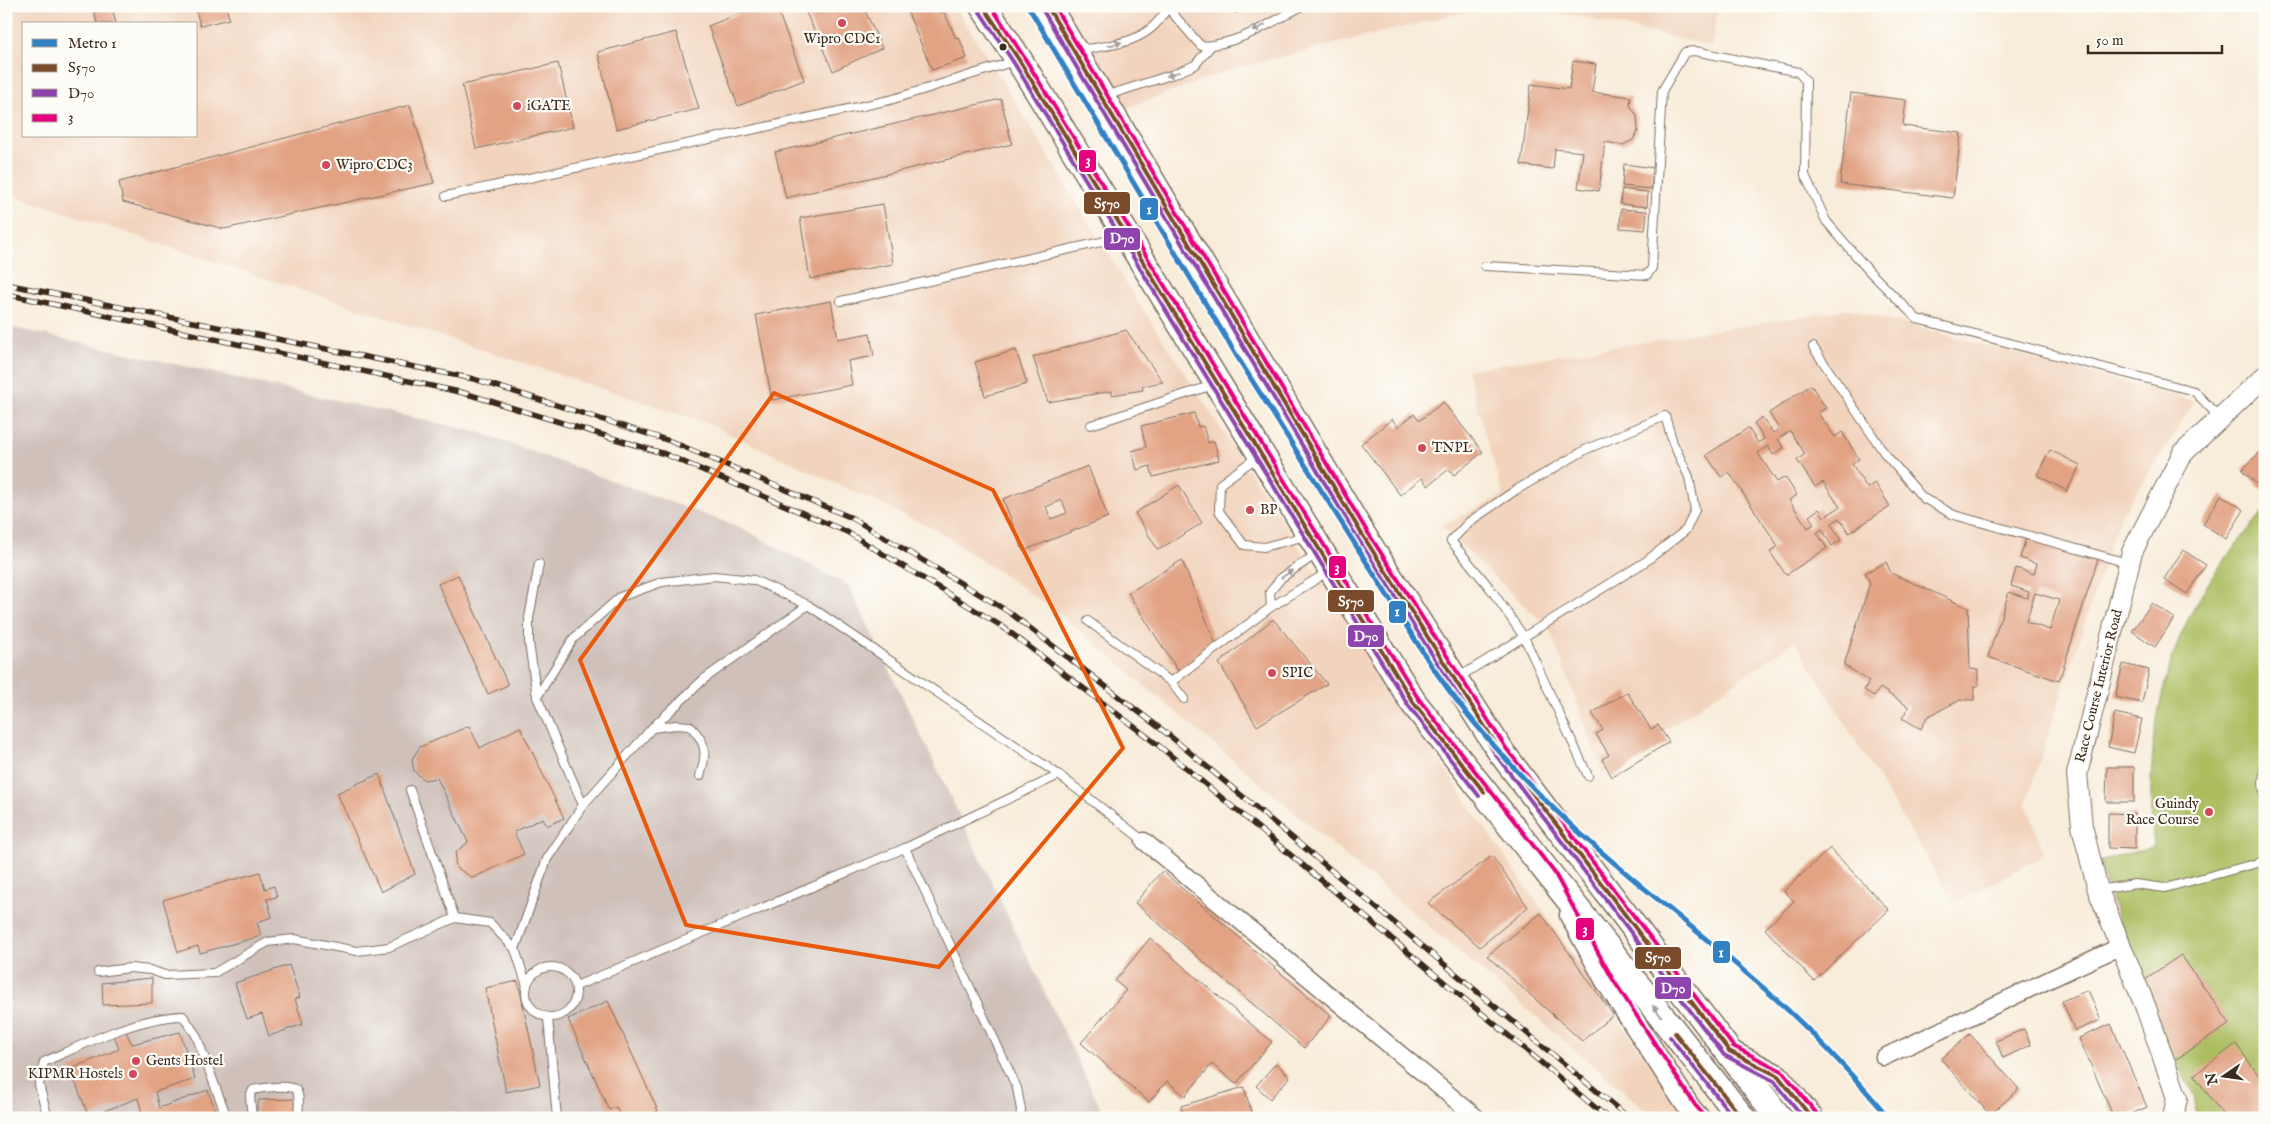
<svg xmlns="http://www.w3.org/2000/svg" width="2271" height="1124" viewBox="0 0 2271 1124" font-family="'IM FELL English',serif">
  <style>
    .built { fill: #f2d4be; fill-rule: evenodd }
    .industrial { fill: #cfc0ba }
    .green { fill: #acbd60; stroke: #74743f }
    .building { fill: #e2a384; fill-rule: evenodd }
    .lines { fill: none; stroke-linecap: round; stroke-linejoin: round }
    .service-casing { stroke: #7d6e60; stroke-width: 10 }
    .minor-casing { stroke: #7d6e60; stroke-width: 19 }
    .tertiary-casing { stroke: #7d6e60; stroke-width: 22 }
    .secondary-casing { stroke: #7d6e60; stroke-width: 25 }
    .primary-casing { stroke: #7d6e60; stroke-width: 29 }
    .service { stroke: #fff; stroke-width: 8 }
    .minor { stroke: #fff; stroke-width: 16 }
    .tertiary { stroke: #fff; stroke-width: 20 }
    .secondary { stroke: #fff; stroke-width: 22 }
    .primary { stroke: #fff; stroke-width: 26 }
    .rail-casing { stroke: #3b2a1e; stroke-width: 5.5 }
    .rail { stroke: #fdfcf7; stroke-width: 4; stroke-dasharray: 11; stroke-linecap: butt }
    .bus-1-casing { stroke: #fdfcf7; stroke-width: 8 }
    .bus-2-casing { stroke: #fdfcf7; stroke-width: 8 }
    .bus-3-casing { stroke: #fdfcf7; stroke-width: 8 }
    .bus-1 { stroke: #7a4b2a; stroke-width: 4 }
    .bus-2 { stroke: #8e44ad; stroke-width: 4 }
    .bus-3 { stroke: #e5007d; stroke-width: 4 }
    .metro-1-casing { stroke: #fdfcf7; stroke-width: 9 }
    .metro-1 { stroke: #3281c4; stroke-width: 5 }
    .oneway { fill: #a79f9a }
    .marked { fill: none; stroke: #e8590c; stroke-width: 4; stroke-linejoin: round }
    .poi-dot { fill: #d1495b; stroke: #fdfcf7; stroke-width: 2 }
    .bus-dot { fill: #3b2a1e; stroke: #fdfcf7; stroke-width: 2 }
    .labels { text-anchor: middle; dominant-baseline: central; stroke-width: 4.5; stroke-linejoin: round; paint-order: stroke }
    .poi-label { font-size: 14px; fill: #3b2a1e; stroke: #fdfcf7; text-anchor: start }
    .street-label { font-size: 14px; fill: #3b2a1e; stroke: #fdfcf7 }
    .line-badge { stroke: #fdfcf7; stroke-width: 2 }
    .badge-label { font-size: 14px; text-anchor: middle; font-weight: bold; fill: #fff }
  </style>
  <rect width="100%" height="100%" fill="#fdfcf7"/>
  <filter id="ink" filterUnits="userSpaceOnUse"><feTurbulence type="fractalNoise" baseFrequency=".02" numOctaves="2"/><feDisplacementMap in="SourceGraphic" scale="10" xChannelSelector="R" yChannelSelector="G"/><feConvolveMatrix kernelMatrix="1 2 1 2 8 2 1 2 1" color-interpolation-filters="sRGB"/></filter>
  <filter id="wash" filterUnits="userSpaceOnUse"><feTurbulence type="fractalNoise" baseFrequency=".0096" numOctaves="4" result="noise"/><feDisplacementMap in="SourceGraphic" scale="20" xChannelSelector="R" yChannelSelector="G"/><feGaussianBlur stdDeviation="1.12" result="paint"/><feColorMatrix in="noise" values="0 0 0 0 0 0 0 0 0 0 0 0 0 0 0 0 0 1.4 0 .05"/><feComposite in="paint" operator="in"/></filter>
  <g filter="url(#wash)">
    <rect width="100%" height="100%" fill="#f8ecda"/>
    <g class="built">
      <path d="M 6,6 L 954,6 L 1009,91 L 1128,287 L 1475,814 L 1688,1118 L 1655,1118 L 1059,613 L 938,531 L 706,423 L 6,193 ZM 24,24 L 196,24 L 196,136 L 24,136 Z"/>
      <polygon points="1062,6 1490,6 1233,69 1123,109"/>
      <polygon points="1530,6 1718,6 1712,46"/>
      <polygon points="1850,309 2195,401 2118,521 2026,803 2045,855 1954,903 1795,641 1603,773 1550,630 1441,526 1503,496 1467,370"/>
    </g>
    <polygon class="industrial" points="6,326 481,433 741,528 849,586 1100,1107 1101,1118 6,1118"/>
    <path class="green" d="M 2265,510 L 2265,1118 L 2197,1118 L 2194,1095 L 2170,1052 L 2117,916 L 2099,862 L 2154,846 C 2144,762 2158,665 2203,592 C 2220,563 2243,536 2265,510 Z"/>
    <g id="blocks">
      <g class="building">
        <polygon points="93,6 112,6 116,24 97,24"/>
        <polygon points="195,6 226,6 229,19 200,26"/>
        <polygon points="759,6 776,6 804,80 738,106 708,26"/>
        <polygon points="803,6 863,6 882,48 833,71"/>
        <polygon points="911,6 938,6 941,13 944,12 956,38 959,37 967,58 932,70 906,8"/>
        <polygon points="1233,6 1255,6 1255,7 1235,13"/>
        <polygon points="676,32 699,109 616,129 598,52"/>
        <polygon points="1573,61 1596,64 1592,92 1631,97 1630,105 1637,116 1638,131 1633,140 1623,145 1605,142 1599,191 1578,188 1583,152 1555,149 1553,169 1521,165 1531,84 1569,89"/>
        <polygon points="558,63 573,127 476,149 462,85"/>
        <polygon points="1851,93 1906,100 1903,126 1961,133 1953,198 1840,184"/>
        <polygon points="1001,99 1012,144 786,198 775,152"/>
        <polygon points="410,105 434,183 224,229 123,202 119,182"/>
        <polygon points="1624,164 1654,168 1651,189 1622,186"/>
        <polygon points="1622,189 1648,192 1647,207 1620,204"/>
        <polygon points="883,204 893,264 810,279 800,218"/>
        <polygon points="1621,209 1647,211 1645,230 1620,228"/>
        <polygon points="831,301 838,339 870,333 874,356 848,361 852,385 772,400 756,315"/>
        <polygon points="1126,330 1163,382 1142,386 1143,390 1112,395 1112,391 1048,402 1033,357"/>
        <polygon points="1016,350 1027,384 985,396 975,362"/>
        <path d="M 1811,385 L 1826,408 L 1818,413 L 1835,437 L 1842,432 L 1859,459 L 1852,464 L 1867,488 L 1875,483 L 1890,506 L 1849,533 L 1839,518 L 1831,524 L 1841,540 L 1832,546 L 1822,529 L 1817,533 L 1827,548 L 1786,575 L 1770,552 L 1778,546 L 1729,472 L 1721,477 L 1706,455 L 1748,428 L 1758,443 L 1764,439 L 1754,423 L 1762,417 L 1773,433 L 1779,429 L 1769,413 ZM 1790,431 L 1805,454 L 1797,460 L 1815,487 L 1823,482 L 1840,507 L 1824,517 L 1819,509 L 1809,516 L 1814,524 L 1808,528 L 1789,500 L 1797,495 L 1785,477 L 1777,482 L 1758,453 L 1768,446 L 1773,455 L 1784,448 L 1778,439 Z"/>
        <polygon points="1443,402 1483,452 1454,475 1449,469 1428,486 1422,478 1400,495 1361,444 1392,419 1398,427 1414,414 1420,420"/>
        <polygon points="1194,413 1198,427 1203,426 1208,443 1214,441 1219,460 1153,477 1150,466 1137,470 1132,451 1146,447 1141,426"/>
        <polygon points="2265,447 2265,486 2262,489 2242,470"/>
        <polygon points="2050,450 2080,465 2067,491 2037,475"/>
        <path d="M 1088,466 L 1108,517 L 1023,551 L 1003,499 ZM 1062,500 L 1067,513 L 1051,519 L 1046,507 Z"/>
        <polygon points="1179,485 1202,523 1158,550 1135,513"/>
        <polygon points="2221,495 2244,510 2226,539 2203,524"/>
        <path d="M 2026,538 L 2098,559 L 2059,681 L 1988,657 L 2009,592 L 2027,598 L 2029,592 L 2011,586 L 2016,568 L 2034,574 L 2037,564 L 2020,558 ZM 2035,593 L 2059,600 L 2050,630 L 2026,622 Z"/>
        <polygon points="2183,550 2206,565 2187,594 2164,579"/>
        <polygon points="1182,560 1215,642 1180,674 1128,593"/>
        <polygon points="1886,562 1891,573 1968,608 1970,669 1978,670 1978,686 1974,686 1974,700 1960,700 1927,717 1921,729 1902,718 1909,707 1880,688 1874,696 1864,690 1869,681 1844,665 1870,583 1865,573"/>
        <polygon points="458,575 508,685 488,694 438,584"/>
        <polygon points="2152,603 2174,618 2155,647 2132,631"/>
        <polygon points="1273,619 1327,684 1257,726 1219,663"/>
        <polygon points="2123,664 2149,670 2142,703 2115,697"/>
        <polygon points="1627,692 1651,729 1658,725 1669,742 1612,777 1602,759 1609,755 1596,734 1603,730 1592,713"/>
        <polygon points="2115,713 2142,719 2134,753 2108,747"/>
        <polygon points="469,726 480,748 520,727 564,818 547,826 543,818 514,832 524,854 473,878 457,868 455,862 456,852 468,842 437,778 424,780 414,771 412,759 420,747"/>
        <polygon points="2107,767 2134,767 2134,802 2106,802"/>
        <polygon points="379,774 415,874 381,892 337,793"/>
        <polygon points="2108,813 2135,814 2135,849 2108,848"/>
        <polygon points="1830,848 1889,910 1814,981 1765,929 1794,901 1784,891"/>
        <polygon points="1492,856 1528,907 1480,947 1428,903"/>
        <polygon points="1162,871 1331,1016 1304,1048 1135,903"/>
        <polygon points="260,872 265,889 274,886 277,897 267,899 272,917 257,922 261,936 200,953 198,946 178,952 163,900"/>
        <polygon points="1541,913 1613,1015 1582,1041 1487,956"/>
        <polygon points="1150,938 1272,1042 1236,1084 1212,1064 1185,1096 1167,1081 1149,1102 1081,1043 1126,990 1115,981"/>
        <polygon points="2181,955 2230,1024 2175,1060 2145,979"/>
        <polygon points="289,965 300,997 295,999 303,1024 269,1036 262,1014 247,1019 235,983"/>
        <polygon points="152,978 152,1003 103,1005 102,983"/>
        <polygon points="518,981 540,1085 506,1092 485,988"/>
        <polygon points="2088,990 2101,1020 2075,1031 2062,1001"/>
        <polygon points="608,1001 658,1111 643,1118 621,1118 616,1107 609,1110 568,1019"/>
        <polygon points="2111,1024 2147,1107 2122,1118 2114,1118 2079,1038"/>
        <polygon points="2024,1029 2031,1045 2003,1058 1996,1041"/>
        <polygon points="126,1032 132,1044 180,1032 195,1079 155,1092 159,1108 208,1090 218,1118 130,1118 142,1113 138,1098 89,1117 70,1069 119,1049 114,1035"/>
        <polygon points="1970,1034 2019,1089 1990,1115 1941,1059"/>
        <polygon points="2236,1044 2265,1084 2265,1115 2261,1118 2225,1118 2194,1075"/>
        <polygon points="1276,1063 1290,1077 1270,1099 1256,1086"/>
        <polygon points="1244,1087 1252,1114 1240,1118 1184,1118 1181,1106"/>
        <polygon points="295,1099 294,1118 255,1118 259,1100"/>
      </g>
    </g>
  </g>
  <g filter="url(#ink)">
    <use href="#blocks" fill-opacity="0" stroke="#7d6e60" stroke-width="1"/>
    <g class="lines">
      <g class="service-casing">
        <g id="service">
          <path d="M 1168,8 L 1201,46 C 1238,45 1270,23 1302,6"/>
          <path d="M 1080,45 L 1087,49 C 1121,44 1152,40 1168,6"/>
          <polyline points="1105,96 1174,74 1195,65 1211,46"/>
          <polyline points="446,196 890,100 1015,61"/>
          <polyline points="1485,266 1647,275 1652,268 1662,91 1685,52 1695,51 1798,72 1806,81 1805,175 1826,221 1869,271 1917,319 2194,391 2219,417"/>
          <polyline points="841,301 1123,237"/>
          <polyline points="1813,347 1885,454 1923,498 1954,515 2128,563"/>
          <polyline points="1091,425 1213,385"/>
          <polyline points="1257,457 1220,484 1219,511 1244,545 1264,547 1306,536"/>
          <polyline points="1271,607 1270,592 1281,578 1318,553"/>
          <polyline points="1088,621 1171,682 1184,699"/>
          <polyline points="1459,677 1645,562 1686,530 1695,510 1689,477 1673,443 1665,416 1587,449 1516,490 1469,522 1451,541 1490,588 1524,637 1588,776"/>
          <polyline points="1171,682 1271,607 1318,578 1328,570"/>
          <polyline points="537,697 529,643 529,618 539,564"/>
          <path d="M 652,728 L 676,725 L 690,726 C 707,743 707,753 700,776"/>
          <polyline points="2265,765 2263,783 2265,800"/>
          <polyline points="410,790 455,918"/>
          <polyline points="583,805 537,697 573,639 620,597 662,582 714,576 754,580 808,605 1059,775 1144,841"/>
          <polyline points="905,848 1017,1088 1021,1110 1020,1118"/>
          <polyline points="2099,890 2135,884 2165,888 2265,861"/>
          <polyline points="515,949 547,859 583,805 652,728 704,679 808,605"/>
          <circle cx="551" cy="992" r="25"/>
          <polyline points="98,972 130,968 150,970 165,975 214,973 268,942 294,939 357,951 389,947 455,918 490,923 515,949 527,986"/>
          <polyline points="576,986 905,848 1059,775"/>
          <polyline points="548,1018 557,1118"/>
          <path d="M 48,1118 L 39,1085 L 44,1062 C 86,1043 138,1017 183,1016 L 196,1035 L 227,1118"/>
          <path d="M 252,1118 L 250,1096 L 253,1090 C 261,1088 291,1084 296,1090 C 301,1097 298,1110 298,1118"/>
        </g>
      </g>
      <g class="minor-casing">
        <g id="minor">
          <polyline points="1144,841 1477,1118"/>
          <polyline points="1884,1057 2121,946"/>
        </g>
      </g>
      <g class="tertiary-casing">
        <polyline id="tertiary" points="2173,1118 2177,1098 2146,1008 2098,890 2082,826 2077,774 2132,552 2183,453 2265,376"/>
      </g>
      <g class="secondary-casing">
        <g id="secondary">
          <polyline points="1571,915 1607,981 1690,1109 1698,1118"/>
          <polyline points="1729,1051 1778,1076 1812,1118"/>
        </g>
      </g>
      <g class="primary-casing">
        <g id="primary">
          <polyline points="983,6 1019,60 1413,702 1742,1118"/>
          <polyline points="1047,6 1360,531 1501,752 1779,1118"/>
        </g>
      </g>
      <use href="#service" class="service"/>
      <use href="#minor" class="minor"/>
      <use href="#tertiary" class="tertiary"/>
      <use href="#secondary" class="secondary"/>
      <use href="#primary" class="primary"/>
      <g class="rail-casing">
        <g id="rail">
          <polyline points="6,284 474,379 670,441 852,518 1009,612 1170,736 1629,1118"/>
          <polyline points="6,294 464,393 665,454 847,532 1003,627 1158,745 1608,1118"/>
        </g>
      </g>
      <use href="#rail" class="rail"/>
      <g class="bus-1-casing">
        <g id="bus-1">
          <polyline points="983,6 1019,60 1413,702 1484,792"/>
          <polyline points="1047,6 1360,531 1501,752 1729,1051 1778,1076 1812,1118"/>
          <polyline points="1675,1033 1742,1118"/>
        </g>
      </g>
      <g class="bus-2-casing">
        <g id="bus-2">
          <polyline points="978,9 1014,63 1408,705 1479,796"/>
          <polyline points="1042,9 1355,534 1496,755 1724,1055 1774,1081 1804,1118"/>
          <polyline points="1670,1037 1734,1118"/>
        </g>
      </g>
      <g class="bus-3-casing">
        <g id="bus-3">
          <polyline points="991,6 1024,57 1418,698 1554,872 1612,978 1695,1105 1703,1114"/>
          <polyline points="1054,6 1365,528 1506,748 1733,1046 1782,1071 1817,1114"/>
        </g>
      </g>
      <use href="#bus-1" class="bus-1"/>
      <use href="#bus-2" class="bus-2"/>
      <use href="#bus-3" class="bus-3"/>
      <g class="metro-1-casing">
        <path id="metro-1" d="M 1028,6 L 1238,358 L 1431,665 C 1471,724 1518,775 1570,824 C 1641,890 1720,946 1791,1013 C 1826,1046 1858,1081 1889,1118"/>
      </g>
      <use href="#metro-1" class="metro-1"/>
    </g>
    <defs><path id="oneway-solid" d="M-6-.8H1V-3.2L6.5 0L1 3.2V.8H-6Z" transform="scale(1.25)"/></defs>
    <g class="oneway">
      <use href="#oneway-solid" transform="translate(1259 28) rotate(153)"/>
      <use href="#oneway-solid" transform="translate(1115 44) rotate(-14)"/>
      <use href="#oneway-solid" transform="translate(1173 74) rotate(160)"/>
      <use href="#oneway-solid" transform="translate(1287 574) rotate(-35)"/>
      <use href="#oneway-solid" transform="translate(1657 1011) rotate(-129)"/>
    </g>
  </g>
  <path class="marked" d="M 774,393 L 993,490 L 1123,748 L 939,967 L 686,925 L 580,660 Z"/>
  <g class="poi-dot">
    <circle cx="842" cy="23" r="5"/>
    <circle cx="517" cy="106" r="5"/>
    <circle cx="326" cy="165" r="5"/>
    <circle cx="1422" cy="448" r="5"/>
    <circle cx="1250" cy="510" r="5"/>
    <circle cx="1272" cy="673" r="5"/>
    <circle cx="2209" cy="812" r="5"/>
    <circle cx="136" cy="1061" r="5"/>
    <circle cx="133" cy="1074" r="5"/>
  </g>
  <circle class="bus-dot" cx="1003" cy="47" r="4.5"/>
  <g class="labels">
    <g class="poi-label">
      <text x="842" y="39" text-anchor="middle">Wipro CDC1</text>
      <text x="527" y="106">iGATE</text>
      <text x="336" y="165">Wipro CDC3</text>
      <text x="1432" y="448">TNPL</text>
      <text x="1260" y="510">BP</text>
      <text x="1282" y="673">SPIC</text>
      <text x="2199" y="804" text-anchor="end">Guindy<tspan x="2199" dy="16">Race Course</tspan></text>
      <text x="146" y="1061">Gents Hostel</text>
      <text x="123" y="1074" text-anchor="end">KIPMR Hostels</text>
    </g>
    <g class="street-label">
      <text transform="translate(2099 686) rotate(-76)">Race Course Interior Road</text>
    </g>
  </g>
  <g class="line-badge">
    <rect x="1078" y="149" width="19" height="24" rx="5" fill="#e5007d"/>
    <rect x="1083" y="191" width="48" height="24" rx="5" fill="#7a4b2a"/>
    <rect x="1139" y="197" width="20" height="24" rx="5" fill="#3281c4"/>
    <rect x="1103" y="227" width="38" height="24" rx="5" fill="#8e44ad"/>
    <rect x="1328" y="555" width="19" height="24" rx="5" fill="#e5007d"/>
    <rect x="1327" y="589" width="48" height="24" rx="5" fill="#7a4b2a"/>
    <rect x="1388" y="600" width="19" height="24" rx="5" fill="#3281c4"/>
    <rect x="1347" y="624" width="38" height="24" rx="5" fill="#8e44ad"/>
    <rect x="1575" y="917" width="20" height="24" rx="5" fill="#e5007d"/>
    <rect x="1712" y="940" width="19" height="24" rx="5" fill="#3281c4"/>
    <rect x="1634" y="946" width="48" height="24" rx="5" fill="#7a4b2a"/>
    <rect x="1654" y="976" width="38" height="24" rx="5" fill="#8e44ad"/>
  </g>
  <g class="badge-label">
    <text x="1088" y="165">3</text>
    <text x="1107" y="208">S570</text>
    <text x="1149" y="214">1</text>
    <text x="1122" y="243">D70</text>
    <text x="1337" y="572">3</text>
    <text x="1351" y="606">S570</text>
    <text x="1397" y="616">1</text>
    <text x="1366" y="641">D70</text>
    <text x="1585" y="934">3</text>
    <text x="1721" y="957">1</text>
    <text x="1658" y="962">S570</text>
    <text x="1673" y="993">D70</text>
  </g>
  <rect width="2271" height="1124" fill="none" stroke="#fdfcf7" stroke-width="25"/>
  <rect x="22" y="22" width="175" height="115" fill="#fdfcf7" stroke="#afa8a0"/>
  <rect x="32" y="39" width="25" height="8" fill="#3281c4" stroke="#afa8a0"/>
  <text x="68" y="48" font-size="15" fill="#3b2a1e">Metro 1</text>
  <rect x="32" y="64" width="25" height="8" fill="#7a4b2a" stroke="#afa8a0"/>
  <text x="68" y="72" font-size="15" fill="#3b2a1e">S570</text>
  <rect x="32" y="89" width="25" height="8" fill="#8e44ad" stroke="#afa8a0"/>
  <text x="68" y="98" font-size="15" fill="#3b2a1e">D70</text>
  <rect x="32" y="114" width="25" height="8" fill="#e5007d" stroke="#afa8a0"/>
  <text x="68" y="122" font-size="15" fill="#3b2a1e">3</text>
  <g transform="translate(2224 1076) rotate(257)" stroke="#fdfcf7" stroke-width="4" paint-order="stroke">
  <path d="M0-4L9 19L0 12L-9 19Z" fill="#3b2a1e"/>
  <text y="-8" font-size="14" font-weight="bold" text-anchor="middle" fill="#3b2a1e">N</text>
  </g>
  <path d="M2088 45v8h134v-8" fill="none" stroke="#3b2a1e" stroke-width="2.5"/>
  <text x="2096" y="45" font-size="15" fill="#3b2a1e" stroke="#fdfcf7" stroke-width="4" paint-order="stroke">50 m</text>
</svg>
